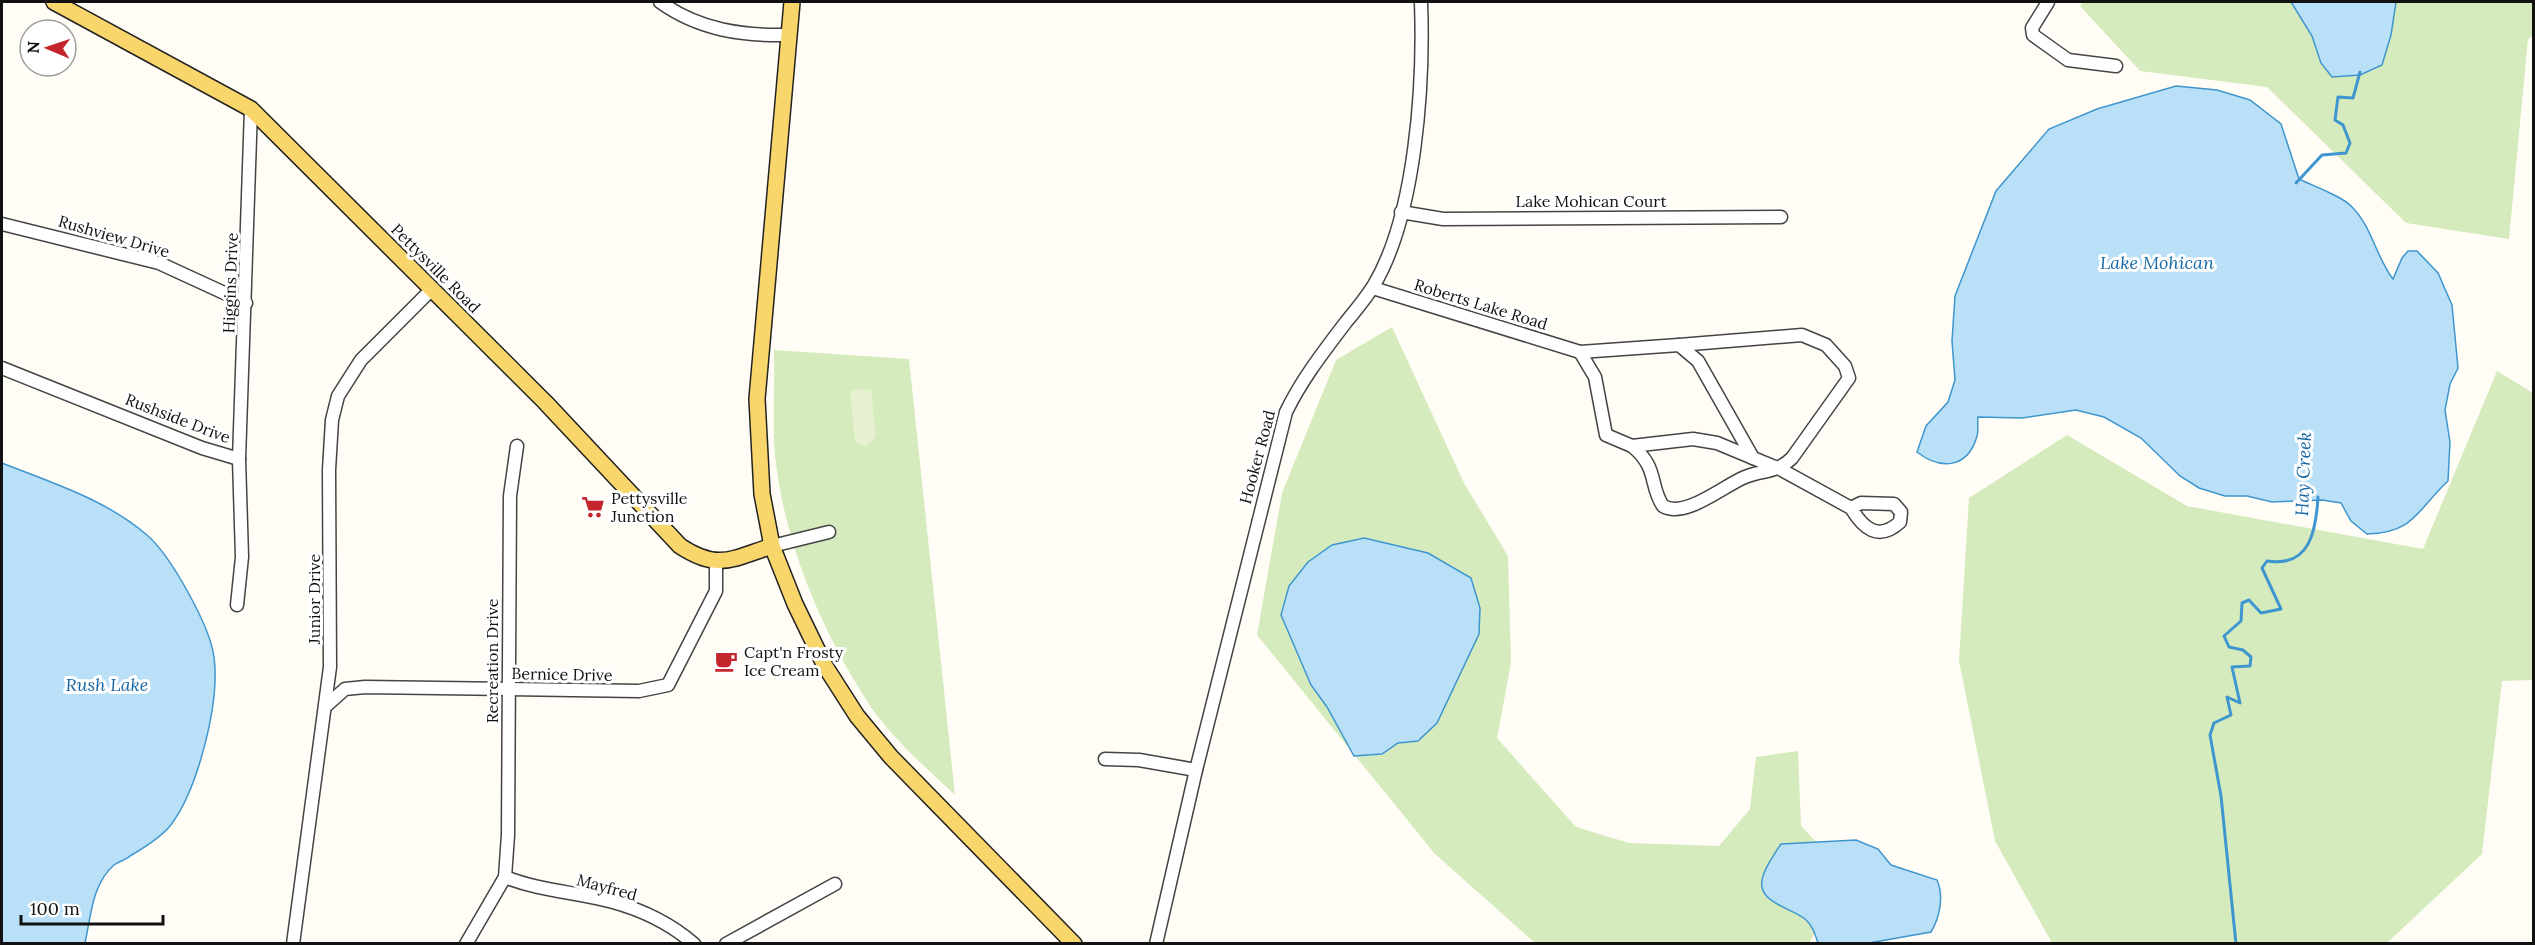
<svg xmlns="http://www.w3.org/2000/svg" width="2535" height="945" viewBox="0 0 2535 945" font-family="Lora,serif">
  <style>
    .green { fill: #d5ebbd }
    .pitch { fill: #e6f2cf }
    .water { fill: #b9e0f7; stroke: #3f96cf; stroke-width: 1.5 }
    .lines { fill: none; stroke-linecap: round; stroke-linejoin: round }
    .stream { stroke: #3f96cf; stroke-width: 3 }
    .minor-casing { stroke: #444; stroke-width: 15 }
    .major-casing { stroke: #222; stroke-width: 18 }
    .minor { stroke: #fff; stroke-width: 12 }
    .major { stroke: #f9d66b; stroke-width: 15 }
    .labels { text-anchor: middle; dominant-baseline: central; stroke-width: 6; stroke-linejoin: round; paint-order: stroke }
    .street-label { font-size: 16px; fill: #111; stroke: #fff }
    .poi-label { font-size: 16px; fill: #111; stroke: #fff; text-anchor: start }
    .water-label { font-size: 18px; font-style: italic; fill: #1768a6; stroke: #fff }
  </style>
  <rect width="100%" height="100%" fill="#fffdf5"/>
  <g class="green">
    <polygon points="2083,2 2533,2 2533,36 2528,39 2509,239 2406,223 2267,87 2140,71 2080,6"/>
    <polygon points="1392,327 1464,483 1508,556 1511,663 1497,738 1576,827 1629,843 1719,846 1750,809 1756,757 1798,751 1801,826 1850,877 1809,943 1535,943 1435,854 1257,635 1282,493 1336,360"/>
    <path d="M 774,350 L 909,359 L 955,795 C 923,765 888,735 865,698 C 819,625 784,541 775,455 C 772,420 775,384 774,350 Z"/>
    <polygon points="2497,371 2533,393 2534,680 2502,681 2482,854 2387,943 2052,943 1995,841 1959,661 1969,498 2067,435 2187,506 2423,549"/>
  </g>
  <polygon class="pitch" points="860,389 871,390 876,437 866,446 855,442 850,392"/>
  <g class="water">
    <polygon points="2291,2 2396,2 2391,35 2382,65 2360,75 2332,77 2321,63 2312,36"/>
    <path d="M 2176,86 L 2217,90 L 2250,100 L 2281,124 L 2299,179 C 2313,186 2342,196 2352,207 C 2372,227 2376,257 2393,279 L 2402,258 L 2408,251 L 2417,251 L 2438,273 L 2452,305 L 2458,368 L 2450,384 L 2445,410 L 2450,442 L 2448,481 C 2417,510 2414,533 2367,534 L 2351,521 L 2341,503 L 2322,500 L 2272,502 L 2247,496 L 2225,496 L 2199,488 L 2180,476 L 2141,438 L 2104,417 L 2076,410 L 2022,418 L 1978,417 C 1977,423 1979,430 1977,436 C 1968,469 1940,470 1917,452 L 1926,426 L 1948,402 L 1955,380 L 1952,341 L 1955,296 L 1996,191 L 2049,129 L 2097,109 Z"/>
    <path d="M 2,463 C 52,483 105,499 147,535 C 171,556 210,626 214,657 C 220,702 198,790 170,826 C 161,837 142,849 130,856 C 126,860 119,861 114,865 C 92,884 91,916 85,943 L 2,943 Z"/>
    <polygon points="1364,538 1428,553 1471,578 1480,608 1479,634 1437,723 1418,741 1398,743 1382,754 1354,756 1327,707 1311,685 1281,615 1289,586 1308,562 1332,545"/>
    <path d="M 1856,840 L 1878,849 L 1891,865 L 1937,880 C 1944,896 1940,917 1931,932 L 1869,943 L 1818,943 C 1815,934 1813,926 1805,919 C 1788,906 1752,902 1764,873 C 1768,863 1775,853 1781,844 Z"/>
  </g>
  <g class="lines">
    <g class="stream">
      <polyline points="2296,183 2322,155 2346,153 2350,143 2343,125 2335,120 2338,97 2353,98 2360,72"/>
      <path d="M 2236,944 L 2221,796 L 2210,735 L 2214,723 L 2231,715 L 2227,697 L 2240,703 L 2232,667 L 2250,666 L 2251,657 L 2243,650 L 2229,647 L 2224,636 L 2241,621 L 2242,603 L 2249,600 L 2261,613 L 2281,609 L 2262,568 L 2267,561 C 2310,568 2316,531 2318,497"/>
    </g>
    <g class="minor-casing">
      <g id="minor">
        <path d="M 660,2 C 699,30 742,36 789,35"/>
        <polyline points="2048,2 2032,28 2033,35 2068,60 2116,66"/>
        <polyline points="1401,212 1443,219 1781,217"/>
        <polyline points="2,224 159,263 246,303"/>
        <path d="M 1373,288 L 1580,352 L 1679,345 L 1698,361 L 1753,458 L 1780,469 L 1851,508 L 1861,503 L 1894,504 L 1901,512 L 1900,522 C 1878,542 1863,528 1851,508"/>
        <polyline points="1580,352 1595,377 1606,435 1632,446 1693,439 1717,443 1753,458"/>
        <polyline points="2,368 202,448 239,459"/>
        <path d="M 1632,446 C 1659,468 1649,486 1663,506 C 1685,519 1723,486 1745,477 C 1765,469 1775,474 1792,458 L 1849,378 L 1845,366 L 1826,345 L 1802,335 L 1679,345"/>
        <polyline points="772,546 829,532"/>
        <polyline points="237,605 242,557 239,459 251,109"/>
        <polyline points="327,705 345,689 365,687 639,691 668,685 716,591 716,563"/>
        <polyline points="1105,759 1139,760 1196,770"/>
        <path d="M 505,877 C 540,891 577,892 613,902 C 642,910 671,924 694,944"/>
        <polyline points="293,944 330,667 329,470 332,420 338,396 361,360 432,289"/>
        <polyline points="466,944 505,877 508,835 510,496 517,446"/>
        <polyline points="726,944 835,884"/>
        <path d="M 1156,944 L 1196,770 L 1286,412 C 1302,379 1324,351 1346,322 C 1356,310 1366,298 1374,285 C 1416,214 1424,84 1421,2"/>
      </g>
    </g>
    <g class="major-casing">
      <g id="major">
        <path d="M 54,2 L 251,109 L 545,402 L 680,546 C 718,571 732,559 772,546"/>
        <polyline points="792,2 757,399 762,494 772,546 795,604 825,666 857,716 891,757 1074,944"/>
      </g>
    </g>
    <use href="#minor" class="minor"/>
    <use href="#major" class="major"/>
  </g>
  <defs>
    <g id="supermarket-bare" transform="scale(1.8)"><path d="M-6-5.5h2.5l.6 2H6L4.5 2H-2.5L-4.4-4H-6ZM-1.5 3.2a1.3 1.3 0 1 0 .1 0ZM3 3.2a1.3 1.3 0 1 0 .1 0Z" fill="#c4262e" stroke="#fff" stroke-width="2.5" paint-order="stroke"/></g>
    <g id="cafe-bare" transform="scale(1.8)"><path d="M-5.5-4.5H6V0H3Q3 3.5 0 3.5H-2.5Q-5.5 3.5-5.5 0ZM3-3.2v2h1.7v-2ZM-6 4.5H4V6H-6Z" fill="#c4262e" stroke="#fff" stroke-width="2.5" paint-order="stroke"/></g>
  </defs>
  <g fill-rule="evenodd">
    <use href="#supermarket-bare" x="593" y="507"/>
    <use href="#cafe-bare" x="726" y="661"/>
  </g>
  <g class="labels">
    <g class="street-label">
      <text x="1591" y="201">Lake Mohican Court</text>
      <text transform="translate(114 236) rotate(16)">Rushview Drive</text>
      <text transform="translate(436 268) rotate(45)">Pettysville Road</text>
      <text transform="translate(230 283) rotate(-88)">Higgins Drive</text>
      <text transform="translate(1481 304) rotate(17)">Roberts Lake Road</text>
      <text transform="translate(178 418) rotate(21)">Rushside Drive</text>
      <text transform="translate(1257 457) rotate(-75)">Hooker Road</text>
      <text transform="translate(314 599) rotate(-90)">Junior Drive</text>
      <text transform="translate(492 661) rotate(-90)">Recreation Drive</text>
      <text transform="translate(562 674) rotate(1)">Bernice Drive</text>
      <text transform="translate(607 887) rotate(15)">Mayfred</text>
    </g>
    <g class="poi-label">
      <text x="611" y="498">Pettysville<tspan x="611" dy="18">Junction</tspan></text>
      <text x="744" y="652">Capt'n Frosty<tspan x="744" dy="18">Ice Cream</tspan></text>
    </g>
    <g class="water-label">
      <text x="2157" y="262">Lake Mohican</text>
      <text transform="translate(2303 474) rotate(-88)">Hay Creek</text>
      <text x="107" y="684">Rush Lake</text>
    </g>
  </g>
  <rect width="2535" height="945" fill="none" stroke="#111111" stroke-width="6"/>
  <g transform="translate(48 48) rotate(272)"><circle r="28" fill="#ffffff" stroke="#a0a0a0" stroke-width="1.5"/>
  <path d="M0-4.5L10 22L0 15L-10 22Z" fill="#c4262e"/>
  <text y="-9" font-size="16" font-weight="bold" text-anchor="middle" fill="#111111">N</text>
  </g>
  <path d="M21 915v9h142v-9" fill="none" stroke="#111111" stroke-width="3"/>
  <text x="30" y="915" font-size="18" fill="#111111" stroke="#ffffff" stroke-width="4.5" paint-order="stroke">100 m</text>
</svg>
